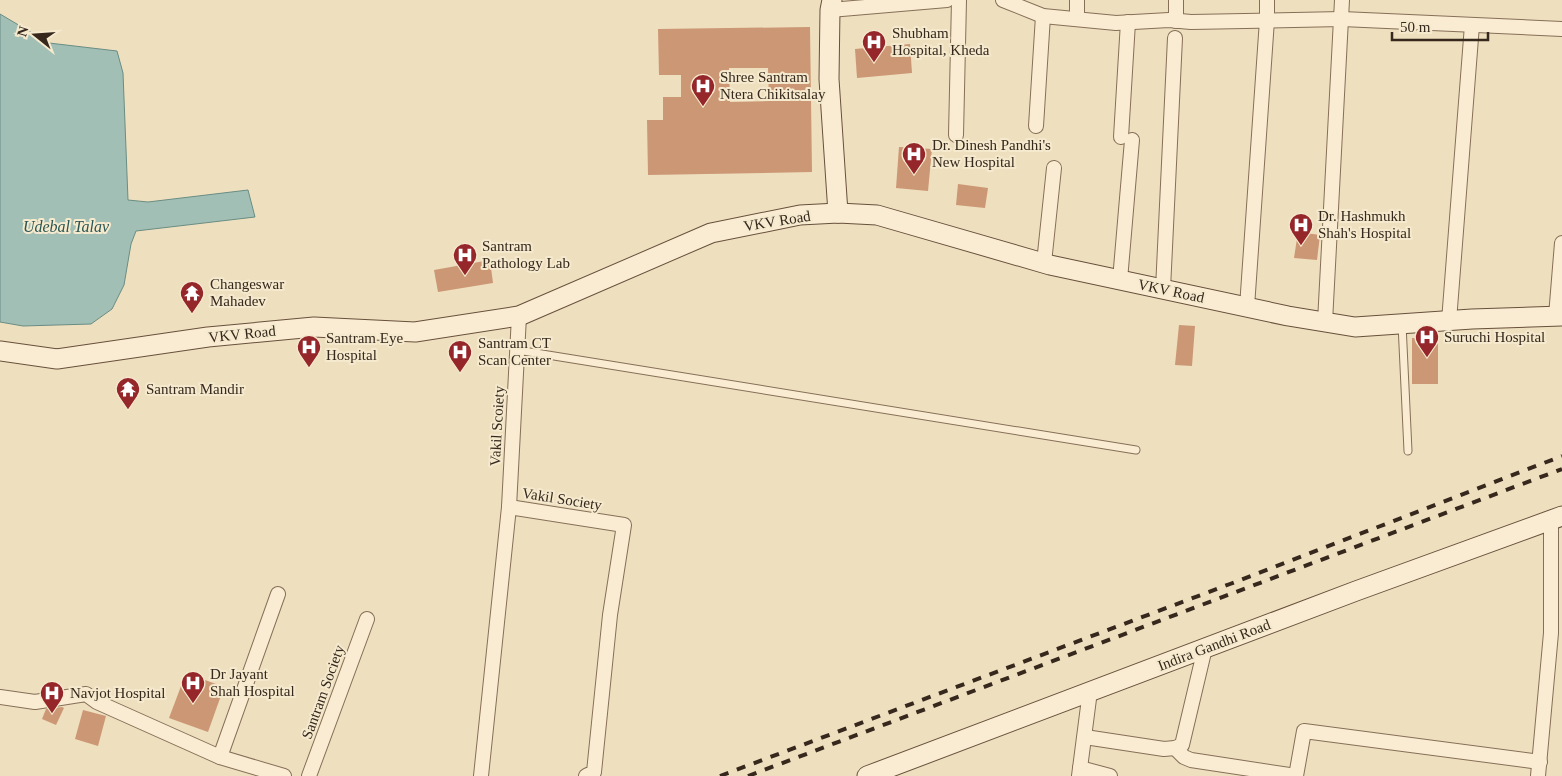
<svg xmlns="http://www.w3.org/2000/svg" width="1562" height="776" viewBox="0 0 1562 776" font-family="Georgia,serif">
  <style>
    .water { fill: #a2bfb6; stroke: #6a8d83 }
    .building { fill: #cc9774; fill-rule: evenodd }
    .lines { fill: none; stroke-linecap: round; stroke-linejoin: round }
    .lane-casing { stroke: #866f57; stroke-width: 9 }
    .street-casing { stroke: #866f57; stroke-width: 16 }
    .secondary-casing { stroke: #68503b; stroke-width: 21 }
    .lane { stroke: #f9ecd2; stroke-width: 7 }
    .street { stroke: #f9ecd2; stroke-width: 14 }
    .secondary { stroke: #f9ecd2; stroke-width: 19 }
    .rail { stroke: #36281c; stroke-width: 4; stroke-dasharray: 9 9; stroke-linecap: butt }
    .labels { text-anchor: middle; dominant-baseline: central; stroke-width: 4; stroke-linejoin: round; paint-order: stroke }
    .poi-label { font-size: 15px; fill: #36281c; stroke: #f5e9ce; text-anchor: start }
    .street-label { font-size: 15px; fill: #36281c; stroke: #f5e9ce }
    .water-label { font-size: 16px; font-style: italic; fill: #2b5652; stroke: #f5e9ce }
  </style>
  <rect width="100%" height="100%" fill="#eedfbf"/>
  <polygon class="water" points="0,14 49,43 117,51 123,73 128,200 148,202 248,190 255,217 136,231 131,244 124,285 112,309 91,324 23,326 0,322"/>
  <g class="building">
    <path d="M 810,27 L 812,172 L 648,175 L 647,120 L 663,120 L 663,97 L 681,97 L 681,75 L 659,75 L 658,29 ZM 729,68 L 768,68 L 769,101 L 730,102 Z"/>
    <polygon points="910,44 912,73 857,78 855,49"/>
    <polygon points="899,147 932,149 928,191 896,188"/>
    <polygon points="958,184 988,188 985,208 956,205"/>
    <polygon points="1298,232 1320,235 1317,260 1294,258"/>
    <polygon points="490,260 493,283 438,292 434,270"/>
    <polygon points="1179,325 1195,326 1192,366 1175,365"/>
    <rect x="1412" y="338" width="26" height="46"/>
    <polygon points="186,673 224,687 208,732 169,718"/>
    <polygon points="62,707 64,708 56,725 42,719 46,709"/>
    <polygon points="83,710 106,716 98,746 75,739"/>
  </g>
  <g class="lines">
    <g class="lane-casing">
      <g id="lane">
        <polyline points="1402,324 1408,451"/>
        <polyline points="517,350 1136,450"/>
      </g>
    </g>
    <g class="street-casing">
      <g id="street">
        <polyline points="1003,0 1043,16 1116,23 1169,20 1191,22 1342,19 1562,29"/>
        <polyline points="830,10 947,0"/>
        <polyline points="1077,19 1077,0"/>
        <polyline points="1176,21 1176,0"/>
        <polyline points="1036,126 1043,16"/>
        <polyline points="956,135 959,0"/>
        <polyline points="1121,137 1128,22"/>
        <polyline points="1044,263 1054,168"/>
        <polyline points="1120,280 1132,140"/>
        <polyline points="1163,289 1175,38"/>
        <polyline points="1247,307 1267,20 1267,0"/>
        <polyline points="1556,316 1562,243"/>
        <polyline points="1449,321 1472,25"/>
        <polyline points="1325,322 1342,0"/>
        <polyline points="509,507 519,316"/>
        <polyline points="278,594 220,757 284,776"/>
        <polyline points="0,697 35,702 86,694 97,702 220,757"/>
        <polyline points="1085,737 1164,749 1175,748 1182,745 1205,648"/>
        <polyline points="1175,748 1184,757 1191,760 1296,776"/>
        <polyline points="1080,768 1110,776"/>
        <polyline points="309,776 367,619"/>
        <polyline points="481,776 509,507 624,525 610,615 594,772 586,776"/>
        <polyline points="1079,776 1090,691"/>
        <polyline points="1296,776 1304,731 1540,762"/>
        <polyline points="1538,776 1551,633 1551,520"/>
      </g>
    </g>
    <g class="secondary-casing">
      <g id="secondary">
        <polyline points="832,0 830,10 829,79 838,213"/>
        <polyline points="0,351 57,359 208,337 314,327 415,332 519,316 711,233 800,215 838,213 877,215 1050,265 1288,316 1355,327 1472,319 1562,316"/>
        <polyline points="867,776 1356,591 1562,516"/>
      </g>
    </g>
    <use href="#lane" class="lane"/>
    <use href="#street" class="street"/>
    <use href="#secondary" class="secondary"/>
    <g class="rail">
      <polyline points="720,776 1230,584 1562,456"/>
      <polyline points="748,776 1562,469"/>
    </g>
  </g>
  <defs>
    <g id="hospital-pin" transform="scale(1.25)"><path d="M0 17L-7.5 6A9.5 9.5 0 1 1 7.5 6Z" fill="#95272b" stroke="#f5e9ce"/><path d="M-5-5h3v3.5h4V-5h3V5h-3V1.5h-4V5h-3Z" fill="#fff"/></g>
    <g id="temple-pin" transform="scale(1.25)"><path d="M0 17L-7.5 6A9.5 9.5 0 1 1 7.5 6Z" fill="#95272b" stroke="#f5e9ce"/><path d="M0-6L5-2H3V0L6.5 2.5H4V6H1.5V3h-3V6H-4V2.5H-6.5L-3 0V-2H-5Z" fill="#fff"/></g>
  </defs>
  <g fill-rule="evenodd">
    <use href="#hospital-pin" x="874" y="42"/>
    <use href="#hospital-pin" x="703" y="86"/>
    <use href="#hospital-pin" x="914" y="154"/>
    <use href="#hospital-pin" x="1301" y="225"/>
    <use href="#hospital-pin" x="465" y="255"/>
    <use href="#temple-pin" x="192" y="293"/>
    <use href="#hospital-pin" x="1427" y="337"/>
    <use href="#hospital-pin" x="309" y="347"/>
    <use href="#hospital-pin" x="460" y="352"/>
    <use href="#temple-pin" x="128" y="389"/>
    <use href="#hospital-pin" x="193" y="683"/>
    <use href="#hospital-pin" x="52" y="693"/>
  </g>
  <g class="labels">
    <g class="poi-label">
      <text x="892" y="33">Shubham<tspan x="892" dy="17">Hospital, Kheda</tspan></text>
      <text x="720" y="77">Shree Santram<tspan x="720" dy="17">Ntera Chikitsalay</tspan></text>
      <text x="932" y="145">Dr. Dinesh Pandhi's<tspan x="932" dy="17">New Hospital</tspan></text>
      <text x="1318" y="216">Dr. Hashmukh<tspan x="1318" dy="17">Shah's Hospital</tspan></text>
      <text x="482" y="246">Santram<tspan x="482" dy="17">Pathology Lab</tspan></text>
      <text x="210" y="284">Changeswar<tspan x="210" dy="17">Mahadev</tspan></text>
      <text x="1444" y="337">Suruchi Hospital</text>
      <text x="326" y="338">Santram Eye<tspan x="326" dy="17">Hospital</tspan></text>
      <text x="478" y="343">Santram CT<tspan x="478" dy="17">Scan Center</tspan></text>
      <text x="146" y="389">Santram Mandir</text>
      <text x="210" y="674">Dr Jayant<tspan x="210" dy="17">Shah Hospital</tspan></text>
      <text x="70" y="693">Navjot Hospital</text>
    </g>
    <g class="street-label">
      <text transform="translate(777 221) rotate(-9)">VKV Road</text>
      <text transform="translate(1171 291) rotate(12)">VKV Road</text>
      <text transform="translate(242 334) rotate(-6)">VKV Road</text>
      <text transform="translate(497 426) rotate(-87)">Vakil Scoiety</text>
      <text transform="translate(562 499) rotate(9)">Vakil Society</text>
      <text transform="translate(1214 645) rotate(-21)">Indira Gandhi Road</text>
      <text transform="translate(323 692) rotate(-70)">Santram Society</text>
    </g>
    <g class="water-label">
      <text x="66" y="226">Udebal Talav</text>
    </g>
  </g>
  <g transform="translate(35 35) rotate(287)" stroke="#f5e9ce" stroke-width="4" paint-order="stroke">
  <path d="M0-4L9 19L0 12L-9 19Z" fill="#36281c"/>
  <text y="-8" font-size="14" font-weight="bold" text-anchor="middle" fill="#36281c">N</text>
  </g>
  <path d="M1392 32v8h96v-8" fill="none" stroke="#36281c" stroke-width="2.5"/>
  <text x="1400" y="32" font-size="15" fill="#36281c" stroke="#f5e9ce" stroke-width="4" paint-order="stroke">50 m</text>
</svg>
